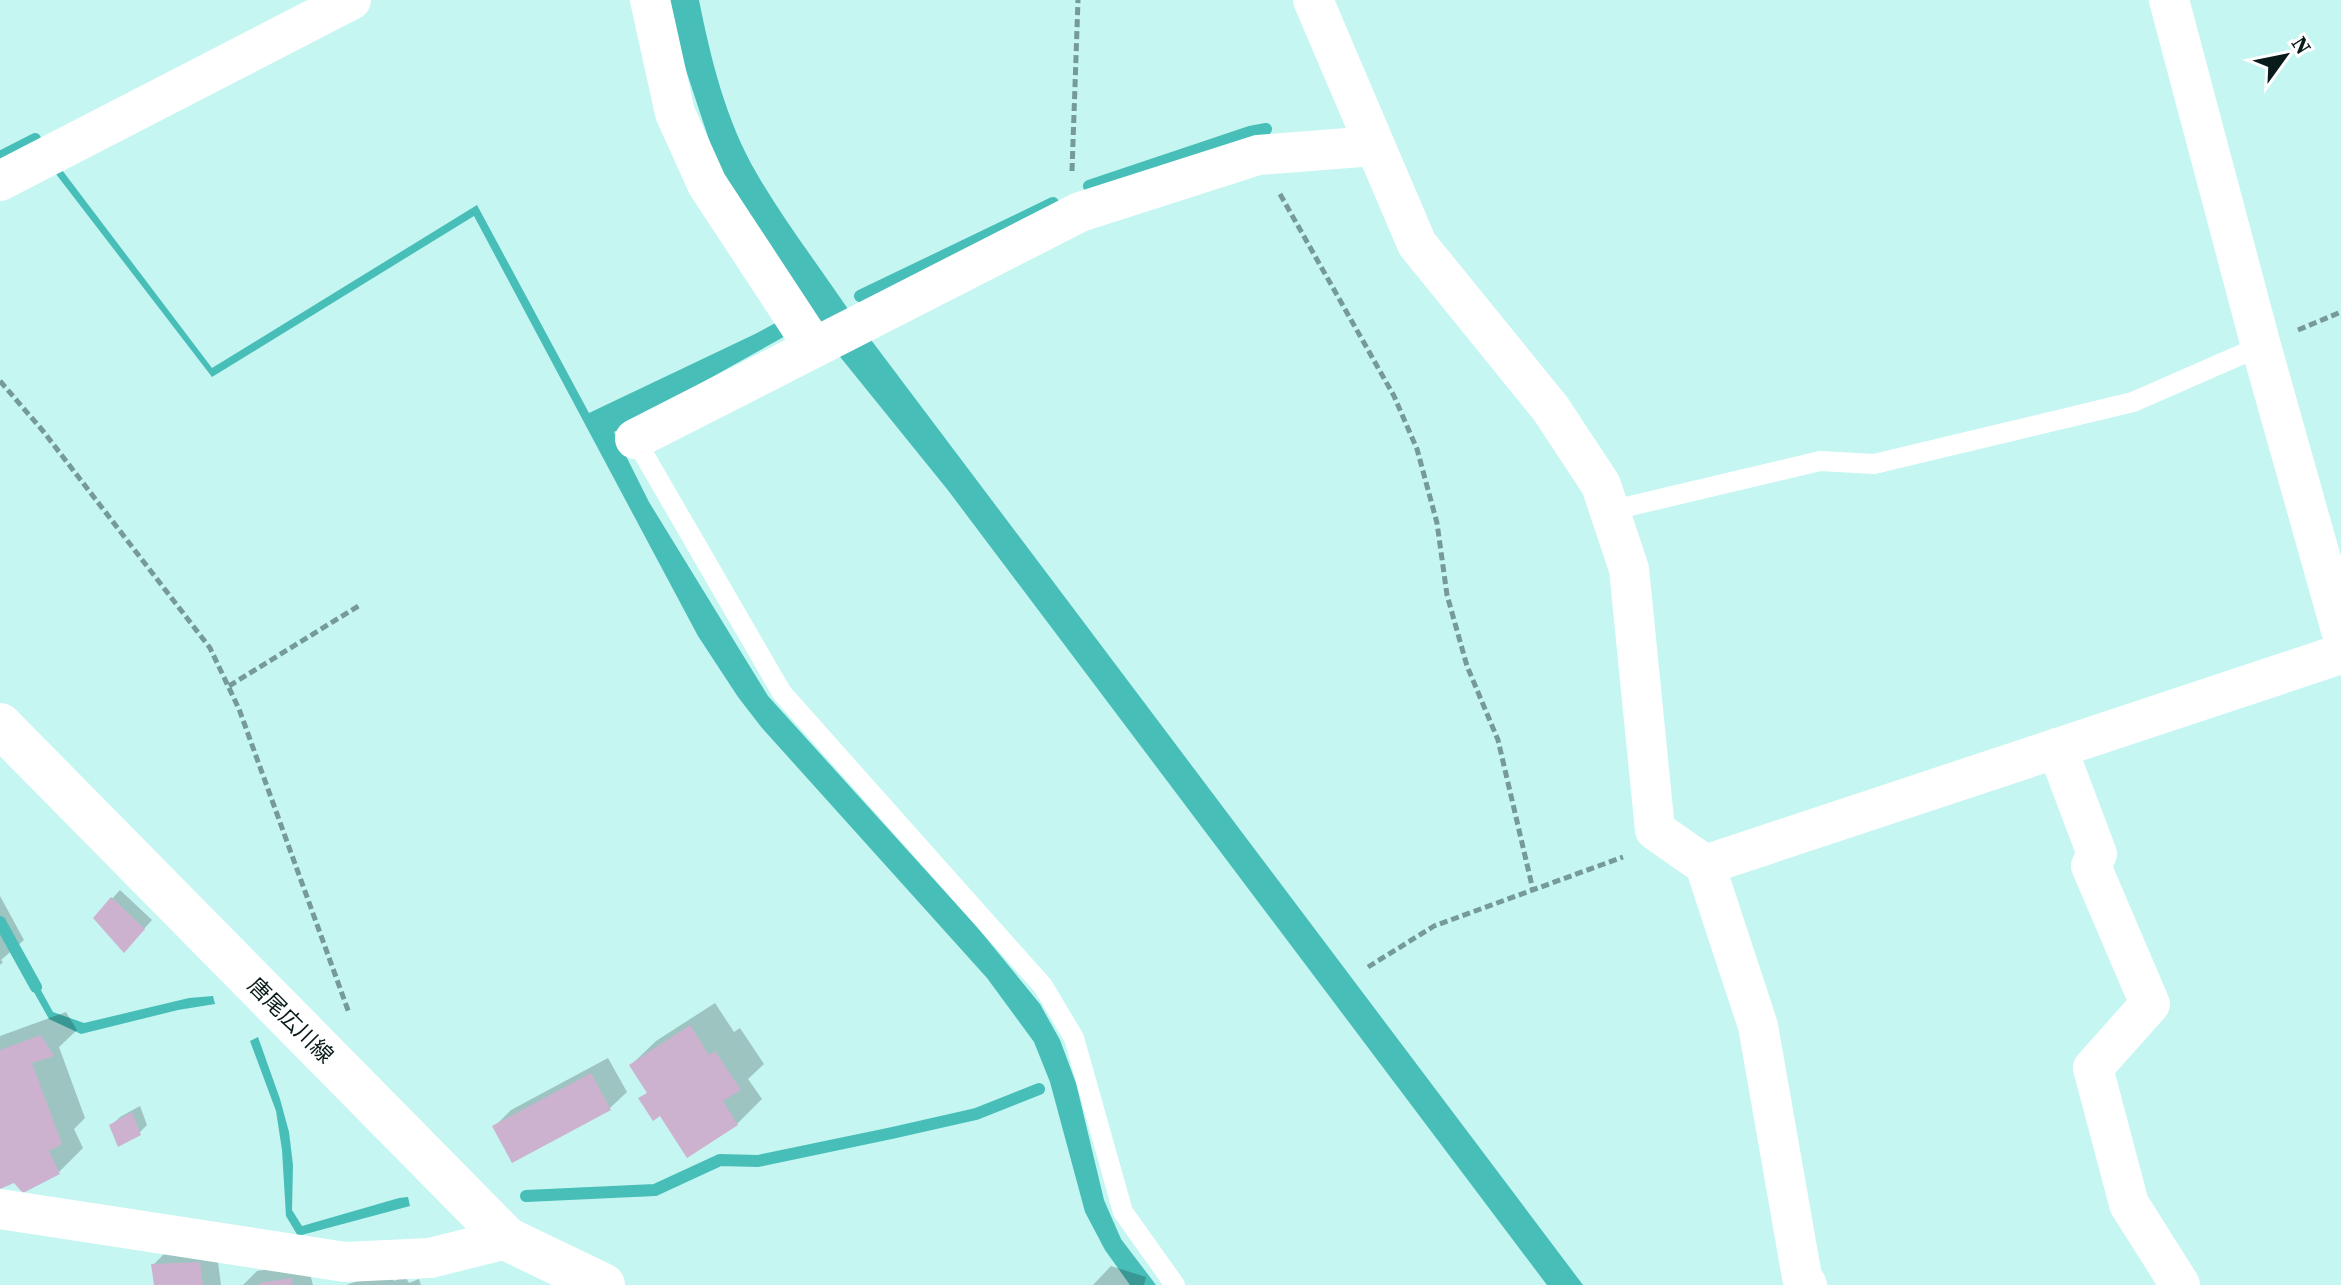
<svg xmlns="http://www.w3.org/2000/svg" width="2341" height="1285" viewBox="0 0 2341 1285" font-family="'Source Serif 4','Noto Sans JP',serif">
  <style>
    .water { fill: #48beb8 }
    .shadow { fill: #0003 }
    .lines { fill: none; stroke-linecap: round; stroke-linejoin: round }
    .stream { stroke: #48beb8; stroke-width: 12 }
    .building { fill: #cdb2cf }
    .path { stroke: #759a97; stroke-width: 5; stroke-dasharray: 8 4; stroke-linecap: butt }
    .service { stroke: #fff; stroke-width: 20 }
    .minor { stroke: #fff; stroke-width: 40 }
    .secondary { stroke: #fff; stroke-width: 44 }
    .labels { text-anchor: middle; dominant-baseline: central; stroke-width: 7; stroke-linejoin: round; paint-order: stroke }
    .street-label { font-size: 22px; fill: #091c1b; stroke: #fff }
  </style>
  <rect width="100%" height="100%" fill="#c5f6f2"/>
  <g class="water">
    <path d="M 668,0 L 699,0 C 711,60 726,121 757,174 C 785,222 819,266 850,312 L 1583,1285 L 1547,1285 L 947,489 L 841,358 L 814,320 L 614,432 L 649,502 L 768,696 L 977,927 L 1040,1004 L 1060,1040 L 1076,1083 L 1104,1200 L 1121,1239 L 1156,1285 L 1130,1285 L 1105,1250 L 1085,1212 L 1050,1082 L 1034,1042 L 987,978 L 762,728 L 738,697 L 698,636 L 474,216 L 212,377 L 56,174 L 62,170 L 212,368 L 477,205 L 589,413 L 755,334 L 805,307 L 716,161 L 676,40 Z"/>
    <polygon points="32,974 53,1012 84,1023 189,998 213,996 215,1004 178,1010 81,1034 49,1019 26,978"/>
    <polygon points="258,1037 280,1099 289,1132 293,1165 292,1210 302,1226 399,1198 408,1197 410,1206 298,1236 286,1216 282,1150 276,1111 250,1041"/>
  </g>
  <g class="shadow">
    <polygon points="120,890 152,920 132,942 95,918"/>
    <polygon points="0,896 24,940 1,960 3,962 0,965"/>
    <polygon points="715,1003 734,1032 740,1028 764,1064 748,1079 762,1099 737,1124 688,1155 661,1114 641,1099 648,1092 631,1065 656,1041"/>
    <polygon points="66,1012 77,1030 59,1047 85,1118 74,1129 83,1148 59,1172 15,1181 0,1187 0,1036"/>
    <polygon points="608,1058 627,1092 610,1108 495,1126 511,1110"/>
    <polygon points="140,1106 147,1125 139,1133 112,1125 120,1117"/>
    <polygon points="216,1246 221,1285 156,1285 153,1265 170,1248"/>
    <polygon points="307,1263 313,1285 243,1285 257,1271"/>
    <polygon points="1111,1266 1146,1277 1144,1285 1093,1285"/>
    <polygon points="388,1271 394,1281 405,1276 409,1283 419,1279 421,1285 346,1285"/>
  </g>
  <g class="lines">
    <g class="stream">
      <polyline points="0,157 35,139"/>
      <polyline points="1089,186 1250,132 1266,129"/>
      <polyline points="860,296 1053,203"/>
      <polyline points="0,922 36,987"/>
      <polyline points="526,1196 655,1190 720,1160 758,1161 892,1133 976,1114 1039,1089"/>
    </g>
  </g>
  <g class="building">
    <polygon points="111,897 145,929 124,953 93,918"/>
    <polygon points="690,1025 709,1055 715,1051 741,1090 723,1101 738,1125 687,1158 660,1116 653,1121 638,1098 647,1093 629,1065"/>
    <polygon points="41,1035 54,1056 32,1063 62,1144 49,1151 60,1174 23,1193 14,1183 0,1189 0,1050"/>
    <polygon points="591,1073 611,1110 512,1163 492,1126"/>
    <polygon points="132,1112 141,1135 118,1147 109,1125"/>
    <polygon points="200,1262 203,1285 154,1285 151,1264"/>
    <polygon points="291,1278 293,1285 259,1285 259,1283"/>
  </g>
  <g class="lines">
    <g class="path">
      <polyline points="1072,171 1078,0"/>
      <polyline points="1280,194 1394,396 1417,449 1437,523 1447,595 1467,666 1498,740 1533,890"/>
      <polyline points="2298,330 2341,312"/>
      <polyline points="0,381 43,431 210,648 239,709 349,1013"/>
      <polyline points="229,686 360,605"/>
      <polyline points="1368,967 1434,926 1623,857"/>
    </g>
    <g class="service">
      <polyline points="635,439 782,693 1043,986 1074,1038 1123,1212 1175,1285"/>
      <polyline points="1609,511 1820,461 1874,464 2133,402 2261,346"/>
    </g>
    <g class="minor">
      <polyline points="650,0 675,113 707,184 814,347"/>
      <polyline points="1313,0 1417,244 1551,409 1601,485 1629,569 1655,830 1705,865 1758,1026 1802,1277 1807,1285"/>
      <polyline points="2169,0 2261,346 2341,630"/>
      <polyline points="0,181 351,0"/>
      <polyline points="635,439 1080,212 1258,155 1374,146"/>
      <polyline points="2057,748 2097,854 2091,866 2150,1004 2093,1068 2129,1204 2180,1285"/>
      <polyline points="1705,865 2341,654"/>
      <polyline points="0,1209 345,1262 430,1258 507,1239"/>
    </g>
    <polyline class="secondary" points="0,725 507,1239 603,1285"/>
  </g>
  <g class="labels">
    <g class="street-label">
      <text transform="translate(291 1020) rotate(45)">唐尾広川線</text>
    </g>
  </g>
  <g transform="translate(2285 56) rotate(57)" stroke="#ffffff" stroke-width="6" paint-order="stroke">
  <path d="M0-6L14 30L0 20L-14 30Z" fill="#091c1b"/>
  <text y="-12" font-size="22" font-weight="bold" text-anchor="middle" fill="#091c1b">N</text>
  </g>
</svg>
